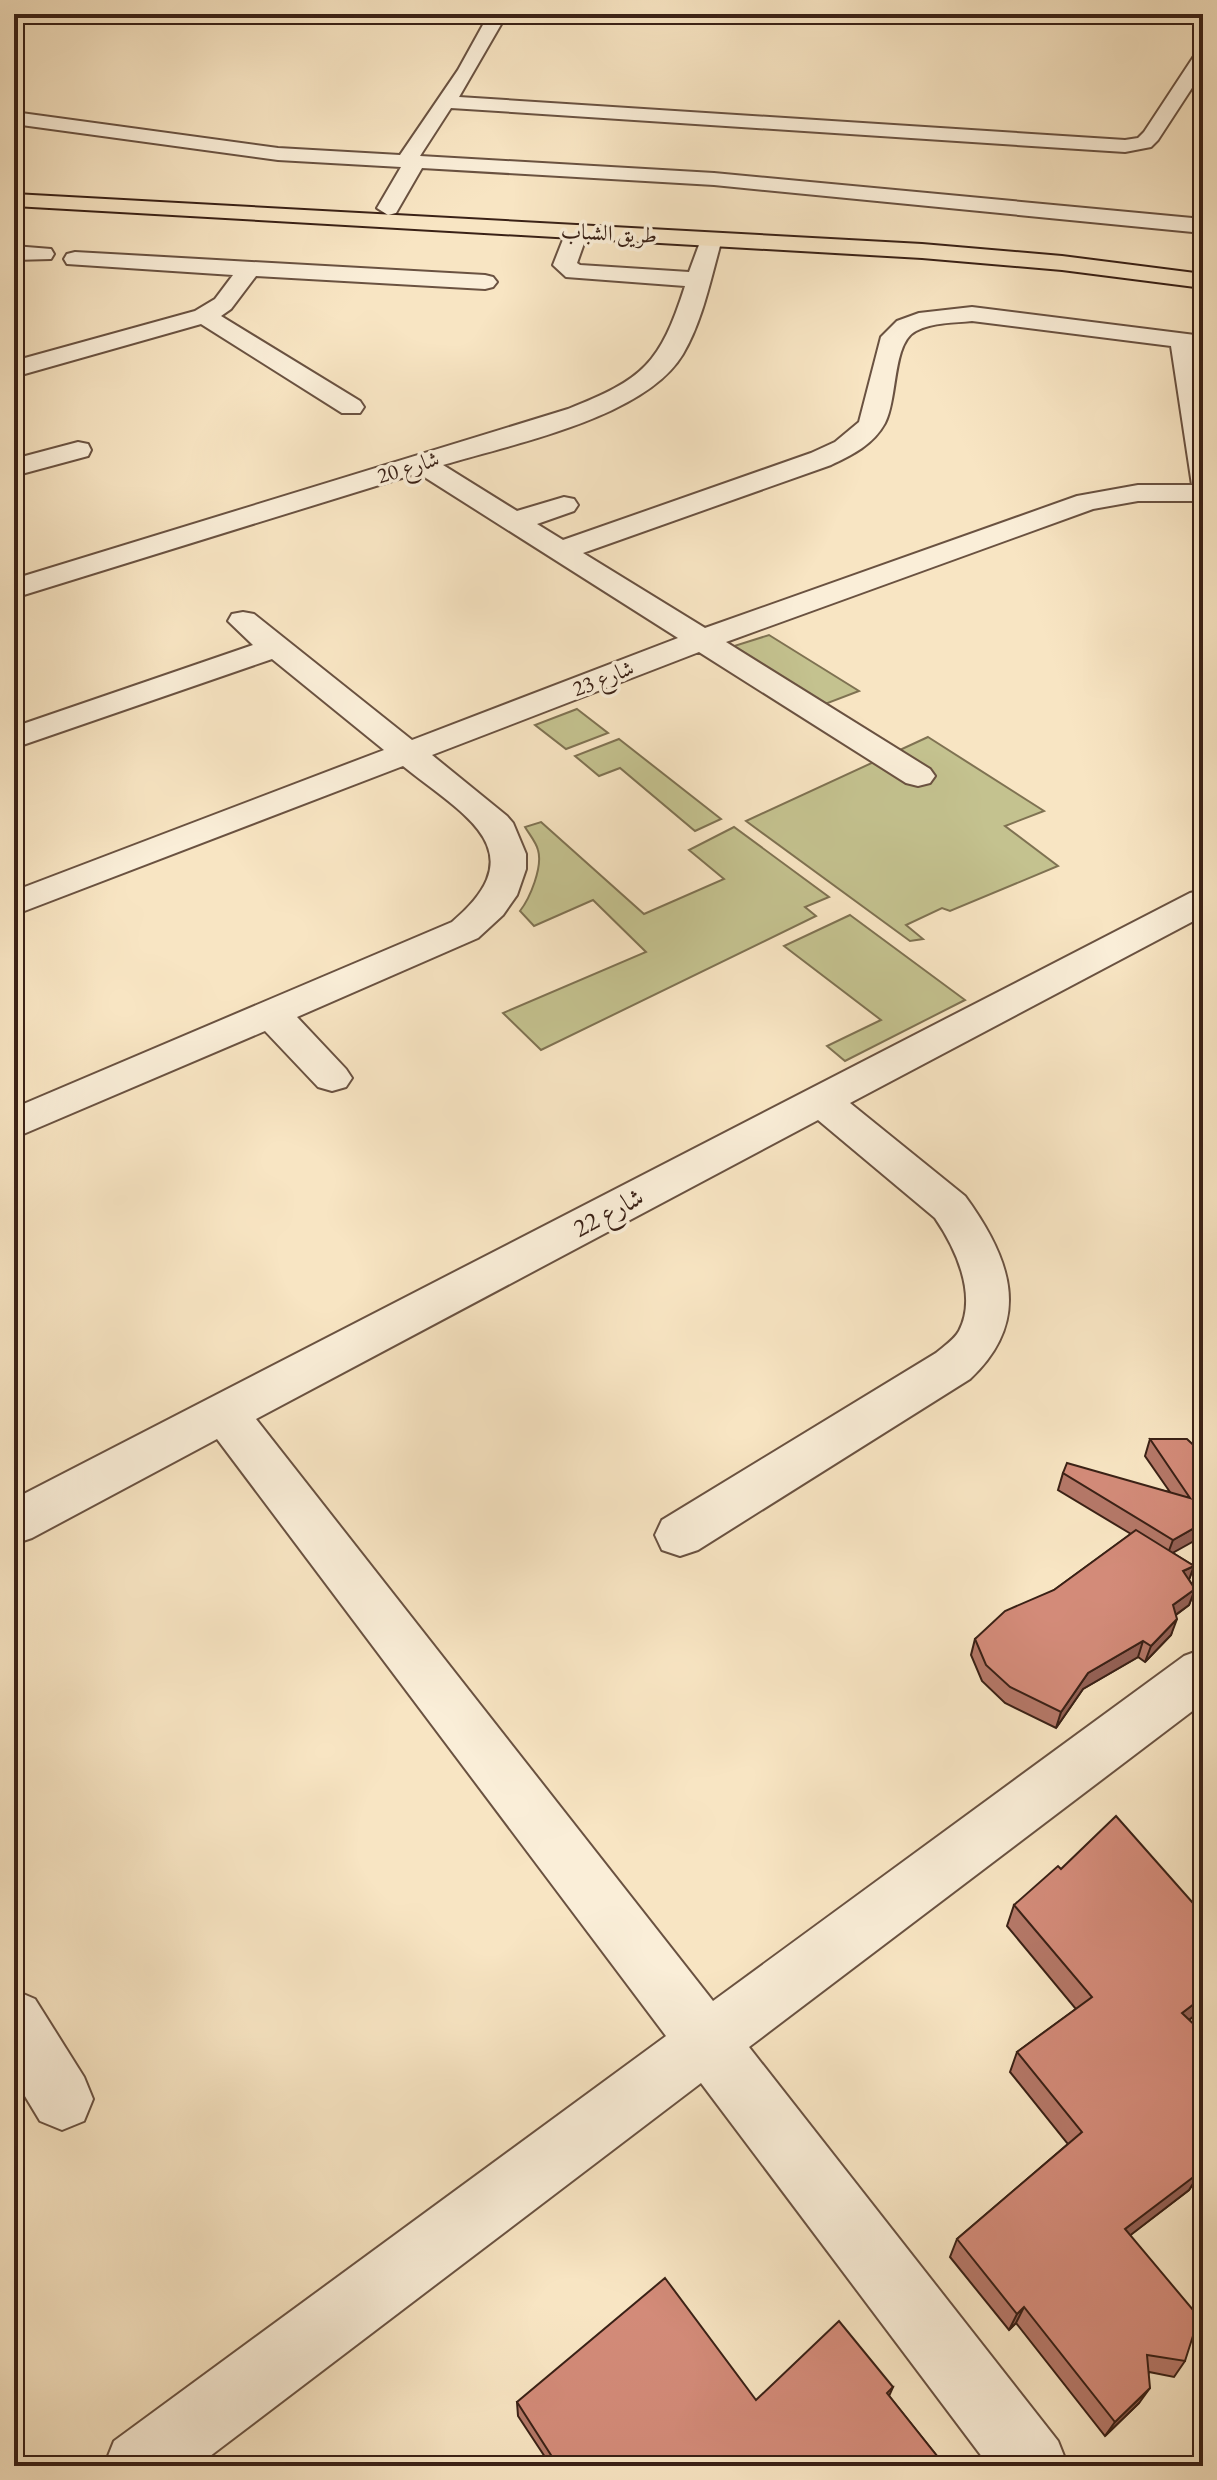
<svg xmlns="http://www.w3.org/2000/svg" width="1217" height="2480" viewBox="0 0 1217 2480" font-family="'EB Garamond',Amiri,serif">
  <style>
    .green { fill: #c4c28f; stroke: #7f7252; stroke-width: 2 }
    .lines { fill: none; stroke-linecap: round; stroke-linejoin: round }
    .minor-casing { stroke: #6a5241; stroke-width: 4 }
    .major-casing { stroke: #3a2116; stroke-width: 4 }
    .minor { fill: #faeed8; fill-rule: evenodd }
    .major { fill: #f8e5c3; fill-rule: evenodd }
    .wall { fill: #b57868; stroke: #3a2116; stroke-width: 2 }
    .shaded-wall { fill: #946155; stroke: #3a2116; stroke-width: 2 }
    .building { fill: #d38b79; stroke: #3a2116; stroke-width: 2 }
    .labels { text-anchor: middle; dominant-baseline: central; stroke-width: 7; stroke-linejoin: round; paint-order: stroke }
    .far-street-label { font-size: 22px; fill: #3a2116; stroke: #faeed8 }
    .street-label { font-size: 26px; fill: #3a2116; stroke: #faeed8 }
  </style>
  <rect width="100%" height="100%" fill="#f8e5c3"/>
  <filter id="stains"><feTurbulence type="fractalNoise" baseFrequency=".0025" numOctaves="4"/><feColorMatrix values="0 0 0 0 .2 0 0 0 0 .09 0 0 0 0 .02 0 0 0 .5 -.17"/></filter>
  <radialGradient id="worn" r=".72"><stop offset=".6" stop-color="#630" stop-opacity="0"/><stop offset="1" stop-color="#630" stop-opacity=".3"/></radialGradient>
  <g class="green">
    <polygon points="769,635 859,691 820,706 731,647"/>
    <polygon points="577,709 608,733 566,749 535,725"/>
    <polygon points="928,737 1044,811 1005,826 1058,866 950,911 942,908 906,925 923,939 910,941 746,821"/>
    <polygon points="619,739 721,819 695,831 620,768 599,776 575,756"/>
    <path d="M 541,822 L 644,914 L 724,879 L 689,850 L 734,827 L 829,897 L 805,907 L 816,916 L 541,1050 L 503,1013 L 646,952 L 593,900 L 534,926 L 520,911 C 530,898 543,867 538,850 C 536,842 529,834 525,827 Z"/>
    <polygon points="850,915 965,1000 845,1061 827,1046 881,1020 784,946"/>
  </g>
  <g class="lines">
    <g class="minor-casing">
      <g id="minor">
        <polygon points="379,14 507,14 459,97 1125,140 1138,138 1144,132 1196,53 1203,51 1203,71 1158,140 1151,147 1125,152 451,108 420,156 714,173 1203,219 1203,233 714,185 422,168 396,213 388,215 377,208 401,167 278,160 14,124 14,112 278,148 400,155 458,70 484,23 388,19"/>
        <path d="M 577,225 L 588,232 L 577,263 L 580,265 L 689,272 L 703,234 L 719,234 L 722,239 C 711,277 703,320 683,354 C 645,418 512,444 443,465 L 517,511 L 564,497 L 574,499 L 578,505 L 574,511 L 537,524 L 563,540 L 811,453 L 835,442 L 859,422 L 881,337 L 897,321 L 919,313 L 972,307 L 1203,336 L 1203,350 L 1196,349 L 1203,394 L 1203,501 L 1138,501 L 1093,509 L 726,642 L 930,769 L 935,776 L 930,783 L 918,786 L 906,783 L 699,652 L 432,755 L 507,816 L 513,823 L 526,854 L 526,869 L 517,895 L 503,915 L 478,938 L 297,1017 L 346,1069 L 352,1078 L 346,1087 L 332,1091 L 318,1087 L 265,1031 L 14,1138 L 14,1108 L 452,922 C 538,850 462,814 403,766 L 14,915 L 14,891 L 384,750 L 272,659 L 14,748 L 14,727 L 253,645 L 228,621 L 232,614 L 243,612 L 254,614 L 412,740 L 678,638 L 418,473 L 14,598 L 14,579 L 568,409 C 644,379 660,364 685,286 L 566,277 L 553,265 L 566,232 ZM 972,321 L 1171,346 L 1192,485 L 1138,485 L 1077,496 L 705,628 L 583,553 L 831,465 C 852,455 873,445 885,423 C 898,399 892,343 916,331 C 933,322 954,323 972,321 Z"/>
        <polygon points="14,246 51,249 54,254 51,259 14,260"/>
        <polygon points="75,252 485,275 493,277 497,282 493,287 485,289 256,276 231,309 221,316 360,401 364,407 360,413 342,413 201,324 14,377 14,361 195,311 215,299 233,275 67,264 64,259 67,254"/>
        <polygon points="78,442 88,444 91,450 88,456 14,476 14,459"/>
        <path d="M 1203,890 L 1203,916 L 850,1103 L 965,1196 C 1011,1259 1033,1320 970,1379 L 698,1550 L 680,1556 L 662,1550 L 655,1535 L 662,1520 L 936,1353 C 944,1346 954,1340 959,1331 C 978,1295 955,1247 935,1218 L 818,1120 L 256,1419 L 713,2001 L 1184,1656 L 1203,1649 L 1203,1703 L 749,2047 L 1058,2441 L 1068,2466 L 989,2466 L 701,2083 L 197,2466 L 104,2466 L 114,2441 L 666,2036 L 217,1439 L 32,1538 L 14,1544 L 14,1499 L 1190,893 Z"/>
        <polygon points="14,1990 35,1999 84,2077 93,2099 84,2121 62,2130 40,2121 14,2078"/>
      </g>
    </g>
    <g class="major-casing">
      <polygon id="major" points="14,194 922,244 1062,256 1203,274 1203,288 1062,270 922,258 14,206"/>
    </g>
    <use href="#minor" class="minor"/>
    <use href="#major" class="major"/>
  </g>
  <g class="wall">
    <polygon points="1150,1439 1203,1454 1173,1553 1194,1566 1189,1580 1195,1589 1189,1605 1176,1615 1171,1635 1145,1662 1138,1657 1083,1689 1056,1728 1005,1703 982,1681 971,1655 975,1639 1054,1590 1131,1534 1058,1490 1063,1473 1170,1492 1145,1456"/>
    <polygon points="1014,1905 1203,2009 1189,2020 1203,2033 1203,2173 1196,2179 1189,2190 1130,2235 1185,2361 1174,2377 1149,2372 1139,2403 1105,2436 1016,2323 1009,2330 950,2257 957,2239 1068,2144 1010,2072 1017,2052 1076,2009 1007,1926"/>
    <polygon points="893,2387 889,2396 945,2466 551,2466 518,2416 517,2402 756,2400"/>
  </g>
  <g class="shaded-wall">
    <polygon points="1203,1523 1203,1536 1167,1556 1173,1540"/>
    <polygon points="1194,1566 1188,1582 1183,1571"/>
    <polygon points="1195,1589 1189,1605 1167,1621 1173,1605"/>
    <polygon points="1177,1619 1171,1635 1145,1662 1151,1646"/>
    <polygon points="1143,1641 1138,1657 1083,1689 1056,1728 1061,1712 1088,1673"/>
    <polygon points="1203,1997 1203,2009 1172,2033 1182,2013"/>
    <polygon points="1203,2164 1203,2173 1196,2179 1189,2190 1115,2247 1125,2229"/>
    <polygon points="1024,2307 1016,2323 1009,2330 1017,2314"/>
    <polygon points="1150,2388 1139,2403 1105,2436 1115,2422"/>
  </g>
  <g class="building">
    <polygon points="1150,1439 1187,1439 1203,1454 1203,1523 1173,1540 1063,1473 1067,1463 1190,1498"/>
    <polygon points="1136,1530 1194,1566 1183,1571 1195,1589 1173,1605 1177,1619 1151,1646 1143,1641 1088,1673 1061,1712 1010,1687 986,1665 975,1639 1005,1611 1054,1590"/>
    <polygon points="1116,1816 1200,1911 1203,1908 1203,1997 1182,2013 1203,2033 1203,2164 1200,2167 1200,2172 1125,2229 1199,2317 1185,2361 1147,2355 1150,2388 1115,2422 1024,2307 1017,2314 957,2239 1082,2132 1017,2052 1092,1997 1014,1905 1058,1866 1061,1869"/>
    <polygon points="665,2278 756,2400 839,2321 893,2387 887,2393 945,2466 558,2466 517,2402"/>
  </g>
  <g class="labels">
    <g class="far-street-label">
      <text transform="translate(609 233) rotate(3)">طريق الشباب</text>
      <text transform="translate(408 467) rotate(-17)">شارع 20</text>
      <text transform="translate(603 678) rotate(-21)">شارع 23</text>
    </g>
    <g class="street-label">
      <text transform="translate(608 1212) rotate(-28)">شارع 22</text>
    </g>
  </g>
  <rect width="1217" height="2480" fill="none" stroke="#f8e5c3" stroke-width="48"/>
  <rect x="16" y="16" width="1185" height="2448" fill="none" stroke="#3a2116" stroke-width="4"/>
  <rect x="24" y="24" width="1169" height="2432" fill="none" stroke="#3a2116" stroke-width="2"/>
  <rect width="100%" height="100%" filter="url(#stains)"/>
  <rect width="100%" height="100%" fill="url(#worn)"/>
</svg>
